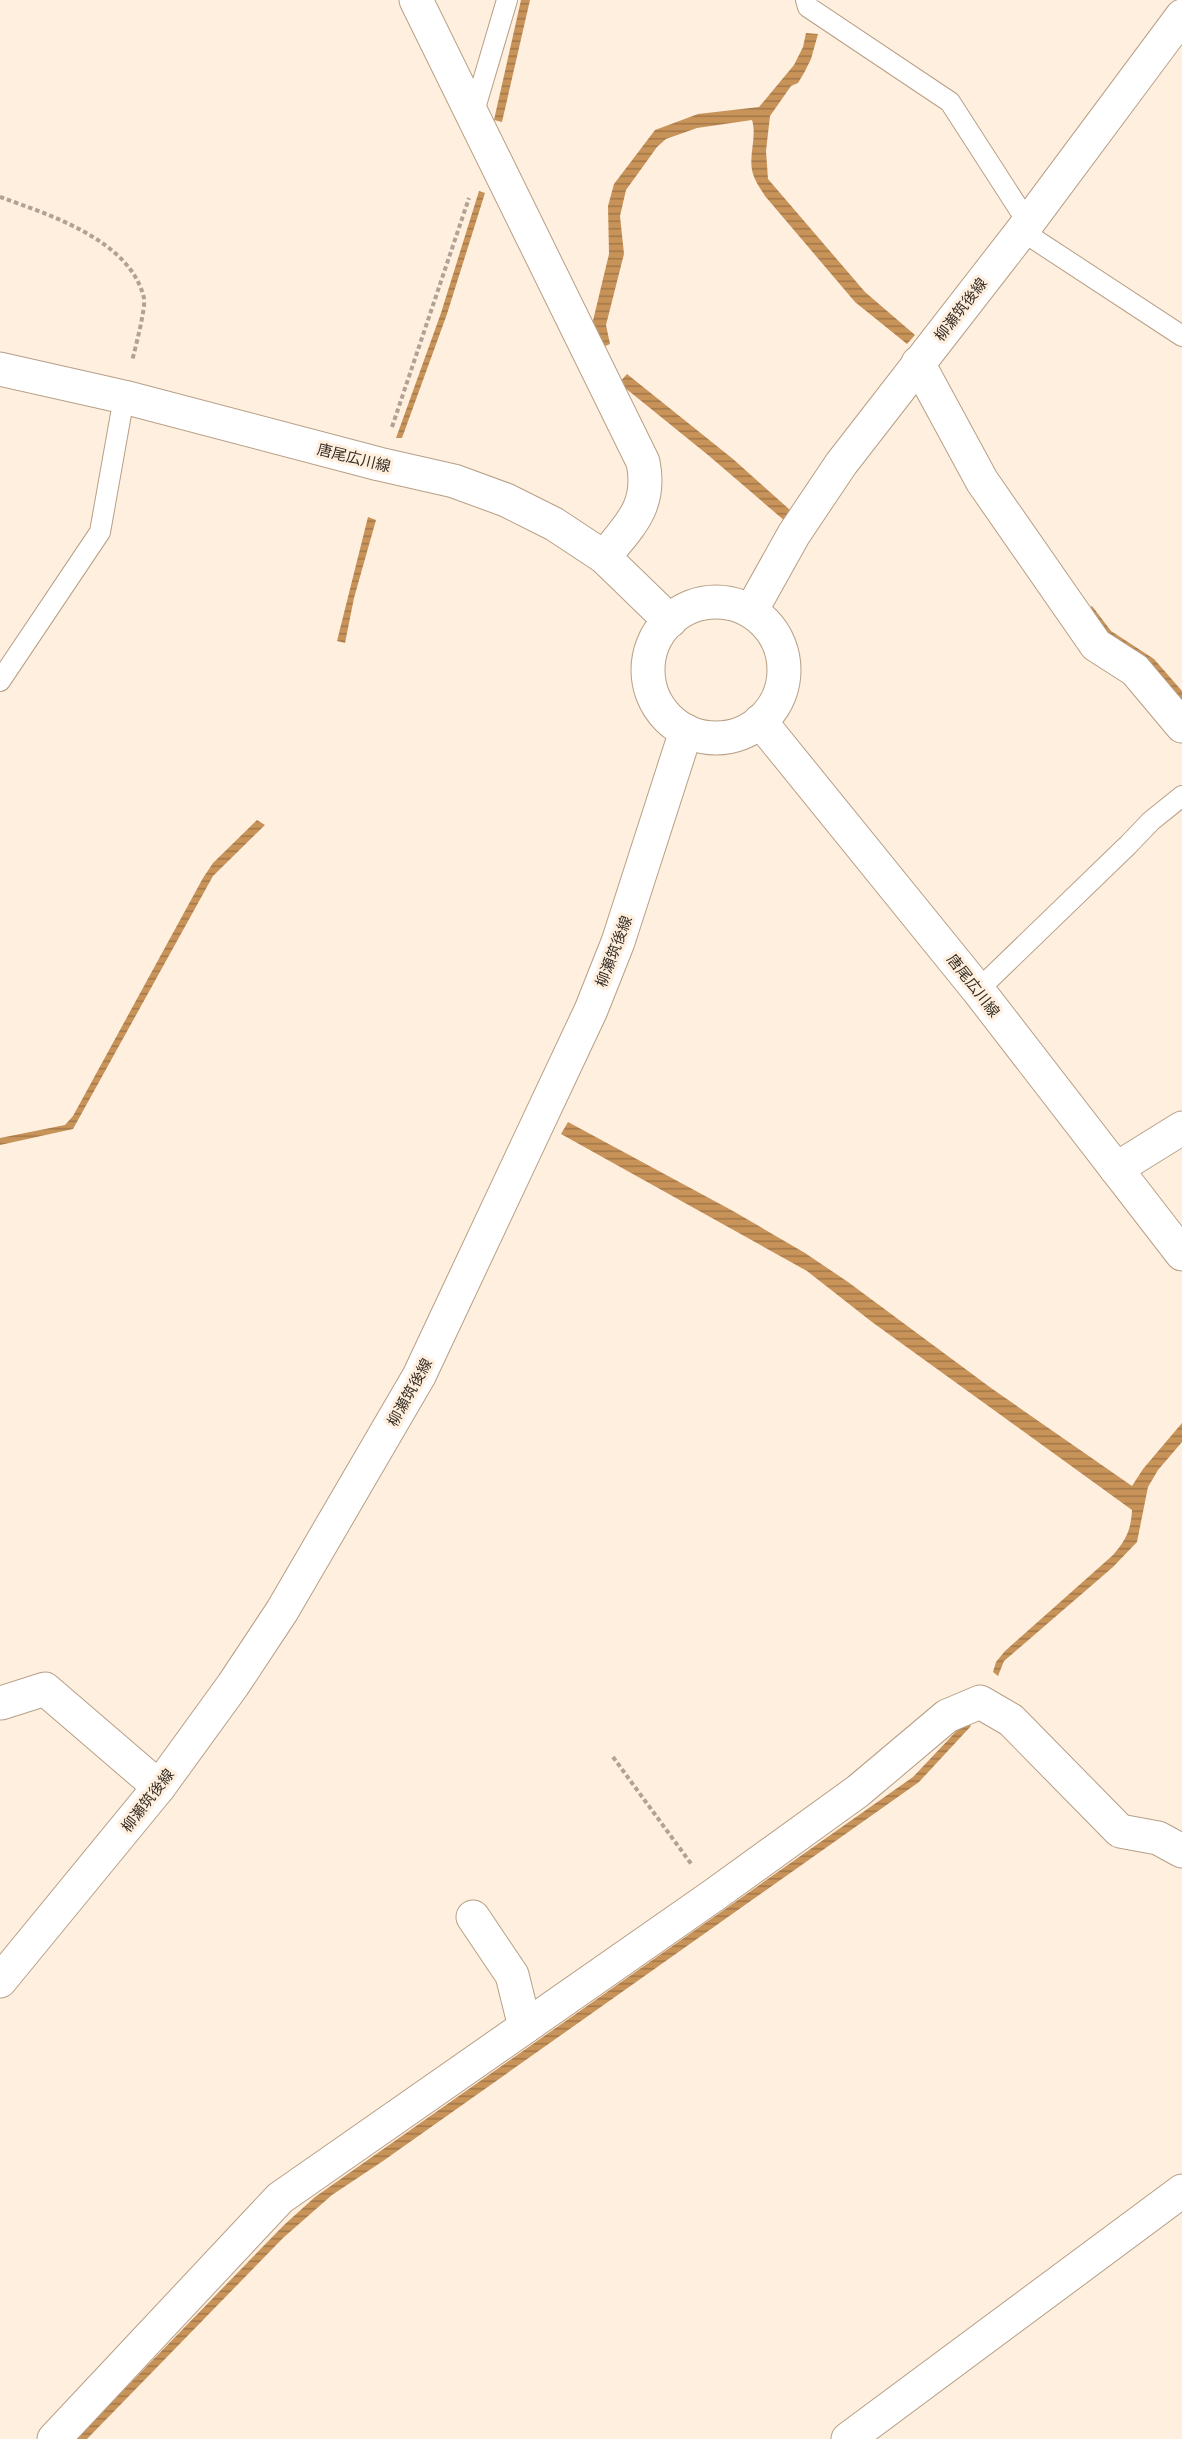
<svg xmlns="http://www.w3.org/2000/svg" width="1182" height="2439" viewBox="0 0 1182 2439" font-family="'Playfair Display','Noto Sans JP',serif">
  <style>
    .water { fill: url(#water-rules) }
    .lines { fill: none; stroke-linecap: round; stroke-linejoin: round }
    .lane-casing { stroke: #b79f86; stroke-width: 22 }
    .street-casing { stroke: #b79f86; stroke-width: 35 }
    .secondary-casing { stroke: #b79f86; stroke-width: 35 }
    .path { stroke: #b0a395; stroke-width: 4; stroke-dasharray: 4.5 3; stroke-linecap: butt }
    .lane { stroke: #fff; stroke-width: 20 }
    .street { stroke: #fff; stroke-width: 33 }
    .secondary { stroke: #fff; stroke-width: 33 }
    .labels { text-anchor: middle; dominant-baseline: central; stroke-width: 6; stroke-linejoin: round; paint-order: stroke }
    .street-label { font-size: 15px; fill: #372e24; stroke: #ffefdf }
  </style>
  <defs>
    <pattern id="water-rules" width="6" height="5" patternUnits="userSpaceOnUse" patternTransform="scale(1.5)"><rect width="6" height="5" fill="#c89359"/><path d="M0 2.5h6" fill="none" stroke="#a37849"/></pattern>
  </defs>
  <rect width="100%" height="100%" fill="#ffefdf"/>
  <g class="water">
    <polygon points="521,0 530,0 502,122 494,120"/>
    <path d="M 806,33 L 818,34 L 811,59 L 804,73 L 798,83 L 791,86 L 770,116 L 766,151 L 768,179 L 865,292 L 915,335 L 907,344 L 855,302 L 765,196 C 760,188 754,180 752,170 C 749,153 757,136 752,120 L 697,128 L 666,139 L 657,147 L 626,190 L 620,216 L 624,254 L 606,325 L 610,344 L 601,348 L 591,329 L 609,254 L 608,206 L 614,184 L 655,130 L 698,114 L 759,107 L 794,65 L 803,47 Z"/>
    <polygon points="479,191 485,193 447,314 402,438 396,438 441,313"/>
    <polygon points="627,374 733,459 799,518 793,528 708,455 619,383"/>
    <polygon points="368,517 376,520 354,598 345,643 337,641"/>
    <polygon points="1092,606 1111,631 1154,659 1182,691 1182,700 1107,635 1088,609"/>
    <polygon points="257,820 265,825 213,876 73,1129 0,1145 0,1138 65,1125 73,1116 203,878 213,863"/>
    <path d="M 568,1122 L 733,1211 L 805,1253 L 848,1282 L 991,1388 L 1132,1486 L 1143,1469 L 1182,1423 L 1182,1442 L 1158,1470 L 1148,1487 L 1137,1542 L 1113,1567 L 1004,1661 L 998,1676 L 993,1672 L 996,1662 L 1005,1651 L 1113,1555 C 1126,1540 1131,1530 1132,1510 L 872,1322 L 807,1271 L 561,1134 Z"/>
    <polygon points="966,1721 971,1726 919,1782 383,2161 332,2195 283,2238 87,2439 76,2439 284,2225 315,2197 913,1777"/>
  </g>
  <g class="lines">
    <g class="lane-casing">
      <g id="lane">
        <polyline points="806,0 808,7 950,102 1028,223"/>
        <polyline points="473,115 507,0"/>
        <polyline points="1022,231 1182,336"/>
        <polyline points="0,681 100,532 124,397"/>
        <polyline points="978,990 1128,845 1151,821 1182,796"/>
      </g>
    </g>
    <g class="street-casing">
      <g id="street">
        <path d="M 416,0 L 643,462 C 652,506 630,525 604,557"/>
        <polyline points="918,363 982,481 1096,645 1135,670 1182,726"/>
        <polyline points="1116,1169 1182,1128"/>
        <polyline points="1,1703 45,1689 159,1787"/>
        <polyline points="473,1917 512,1975 525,2027"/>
        <polyline points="54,2439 280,2198 714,1895 858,1791 947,1716 980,1702 1011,1720 1120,1831 1158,1838 1182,1851"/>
        <polyline points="848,2439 1182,2191"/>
      </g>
    </g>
    <g class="secondary-casing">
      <g id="secondary">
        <polyline points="0,369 124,397 379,464 454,481 506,500 554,524 604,557 670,621"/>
        <circle cx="716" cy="670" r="68"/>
        <polyline points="751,611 794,534 841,464 1028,223 1182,16"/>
        <polyline points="760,721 978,990 1182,1254"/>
        <polyline points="0,1981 159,1787 233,1685 282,1611 419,1376 591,1010 618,942 686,731"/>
      </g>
    </g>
    <g class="path">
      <path d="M 0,197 C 50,215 130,240 144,298 C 146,308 135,349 132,361"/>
      <polyline points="392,427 469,198"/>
      <polyline points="613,1757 692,1865"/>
    </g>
    <use href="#lane" class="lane"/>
    <use href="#street" class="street"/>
    <use href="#secondary" class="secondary"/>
  </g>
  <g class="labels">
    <g class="street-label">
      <text transform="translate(960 309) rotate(-52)">柳瀬筑後線</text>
      <text transform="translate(354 457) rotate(14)">唐尾広川線</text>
      <text transform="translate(613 951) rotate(-69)">柳瀬筑後線</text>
      <text transform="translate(974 985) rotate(52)">唐尾広川線</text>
      <text transform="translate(409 1392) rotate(-61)">柳瀬筑後線</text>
      <text transform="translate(147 1800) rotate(-52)">柳瀬筑後線</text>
    </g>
  </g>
</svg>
